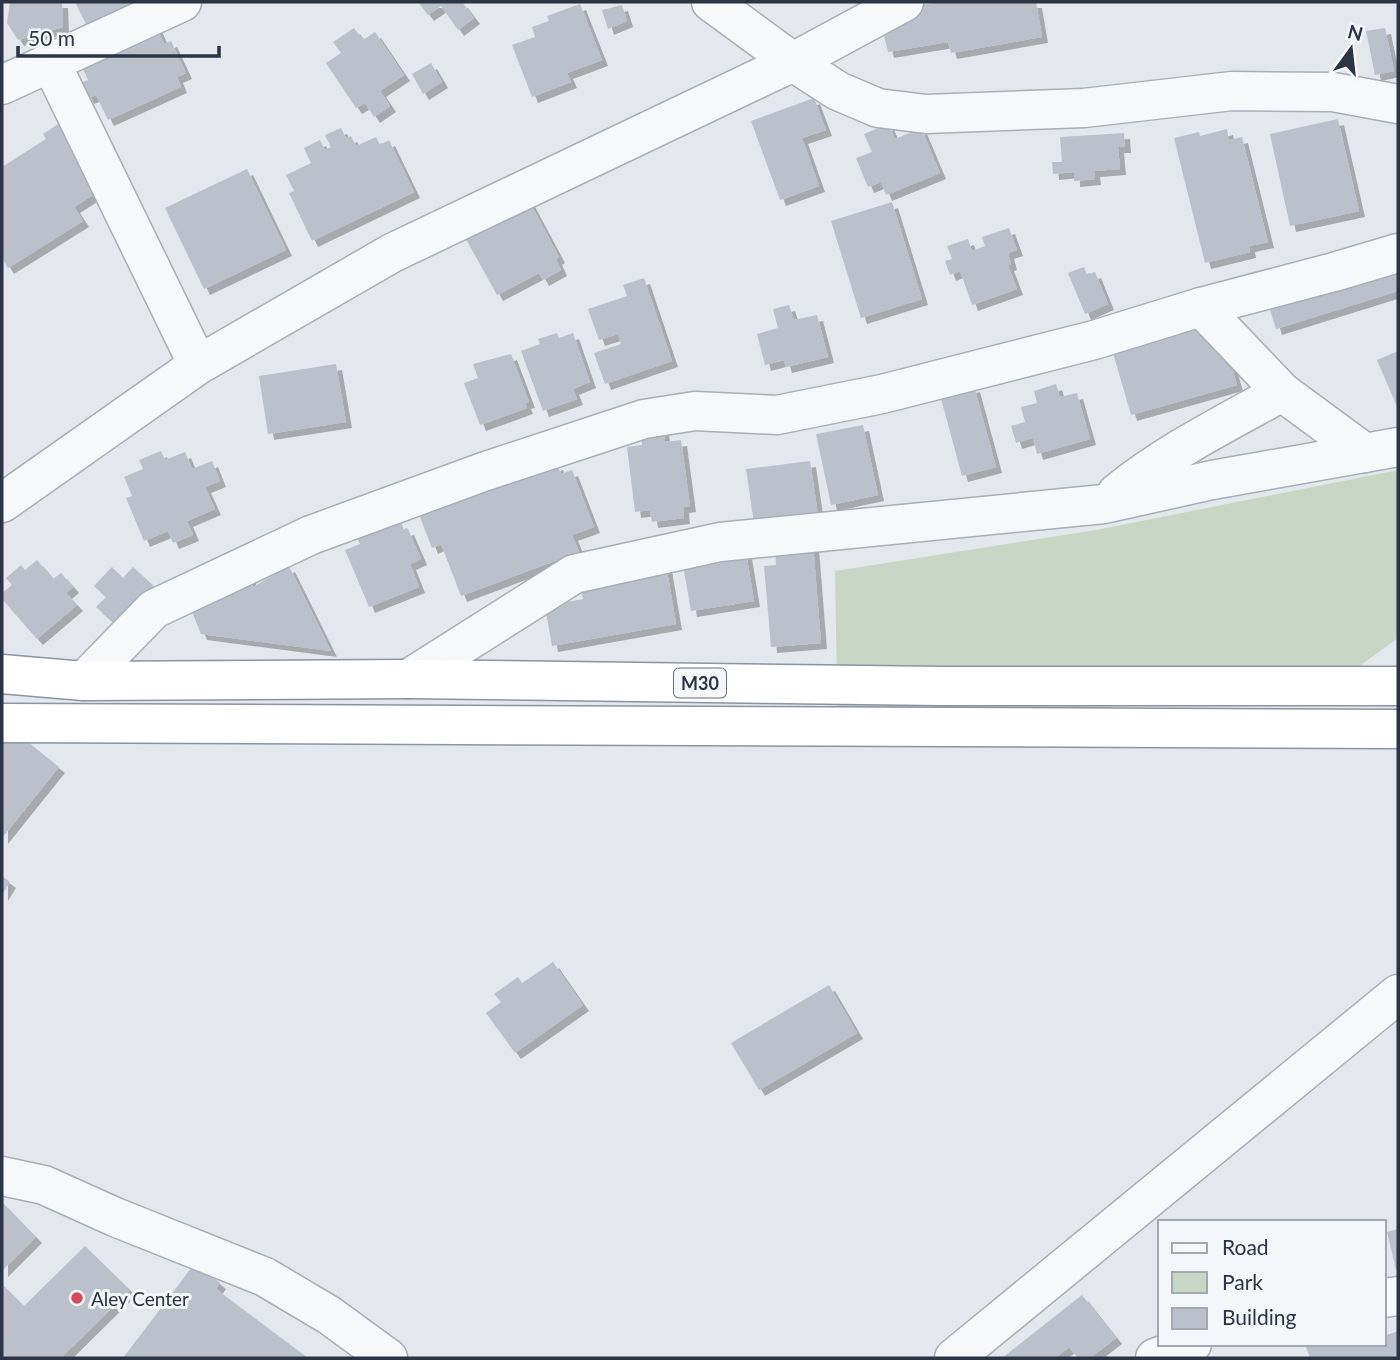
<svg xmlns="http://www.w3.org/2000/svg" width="1400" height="1360" viewBox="0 0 1400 1360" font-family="Lato,sans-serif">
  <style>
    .green { fill: #c9d6c5 }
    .building { fill: #bbc0ca; filter: url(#shadow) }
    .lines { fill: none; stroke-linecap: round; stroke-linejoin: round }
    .minor-casing { stroke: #a9aeb7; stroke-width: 41 }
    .highway-casing { stroke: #8b94a3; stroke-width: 41 }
    .minor { stroke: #f7f8fa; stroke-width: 38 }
    .highway { stroke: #fff; stroke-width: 38 }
    .poi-dot { fill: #d1495b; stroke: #f4f6f9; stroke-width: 2.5 }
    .labels { text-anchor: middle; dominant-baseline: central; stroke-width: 6; stroke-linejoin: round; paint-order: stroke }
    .shield { fill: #f4f6f9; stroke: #676e7b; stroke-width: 2 }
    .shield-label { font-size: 18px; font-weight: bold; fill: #2b3445 }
    .poi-label { font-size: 19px; fill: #2b3445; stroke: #f4f6f9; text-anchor: start }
  </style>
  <defs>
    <filter id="shadow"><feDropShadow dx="6" dy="6" stdDeviation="0" flood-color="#0004"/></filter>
  </defs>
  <rect width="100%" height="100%" fill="#e4e7ec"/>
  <polygon class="green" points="1398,470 1398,638 1346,676 838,742 835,571 1096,530"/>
  <g class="building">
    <polygon points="10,2 62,2 63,27 18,40 7,23"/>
    <polygon points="75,2 155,2 88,28"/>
    <polygon points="418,2 462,2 474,18 458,30 441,6 428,15"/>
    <polygon points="939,2 1036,2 1042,37 951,53 948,42 888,52 880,19 915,6"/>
    <polygon points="580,4 602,60 567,73 571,82 532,97 512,45 535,37 532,27 549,21 547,16"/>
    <polygon points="622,5 627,21 608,29 602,10"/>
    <polygon points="154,21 164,44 171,41 186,73 177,77 181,87 108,120 96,95 88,98 81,83 88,80 77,55"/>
    <polygon points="354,28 363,40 375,32 404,75 380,91 390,106 374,117 365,103 356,108 326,63 341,53 333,42"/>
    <polygon points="1385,28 1394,71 1375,75 1366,31"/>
    <polygon points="431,63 442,82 423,94 412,74"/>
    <polygon points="814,98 826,130 802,138 819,186 780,200 751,121"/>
    <polygon points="1338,119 1359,211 1290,226 1270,134"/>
    <polygon points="63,121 96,193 74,207 83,221 8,268 2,258 2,167 46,139 43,134"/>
    <polygon points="888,124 895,139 921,128 940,173 886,195 881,182 868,187 856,158 872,152 864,134"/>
    <polygon points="341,128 346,138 351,136 356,146 376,137 380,145 389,140 414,192 312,241 289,193 294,191 286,175 311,163 304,148 320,140 325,150 331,147 325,135"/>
    <polygon points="1227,129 1229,140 1242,137 1268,242 1249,246 1250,252 1205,263 1174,138 1199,132 1200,136"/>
    <polygon points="1124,133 1125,147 1118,147 1120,169 1094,171 1095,179 1074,181 1074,172 1053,174 1052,162 1062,162 1060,137"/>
    <polygon points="247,169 286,250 204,289 165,208"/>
    <polygon points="527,197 559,257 556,259 561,270 543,280 539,273 497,295 462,232"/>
    <polygon points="892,202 922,299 861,318 831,221"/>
    <polygon points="1009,228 1017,250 1008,253 1011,264 1008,265 1017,289 972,305 960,271 950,275 945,261 952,259 947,246 968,239 972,251 985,246 982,237"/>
    <polygon points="1398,259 1398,291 1276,329 1267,300"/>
    <polygon points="1084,267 1087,275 1095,272 1108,304 1085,314 1068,273"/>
    <polygon points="644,278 672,361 605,384 594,353 621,344 618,334 599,340 588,309 627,296 623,285"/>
    <polygon points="789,305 794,320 817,315 828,357 786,367 784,360 765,365 757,334 778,328 773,309"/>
    <polygon points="1210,325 1224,341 1237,385 1131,415 1113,353"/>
    <polygon points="557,333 559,338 573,333 590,382 573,389 577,399 543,411 521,351 540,344 538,339"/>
    <polygon points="1398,351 1398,409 1377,360"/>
    <polygon points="511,354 529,402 525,403 527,408 480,425 464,383 478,378 473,364"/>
    <polygon points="336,364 346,422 268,434 259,376"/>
    <polygon points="1056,384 1060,397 1077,393 1090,439 1037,454 1033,438 1016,443 1011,426 1025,422 1021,407 1037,403 1034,391"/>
    <polygon points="974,386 996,467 962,476 940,395"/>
    <polygon points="863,425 878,495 831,505 816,434"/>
    <polygon points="663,429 665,442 681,440 690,506 683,507 684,518 652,522 650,510 635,512 627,447 642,445 641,431"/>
    <polygon points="161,451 165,460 185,452 192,469 212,461 220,481 205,487 215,509 187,521 193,535 173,543 168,531 144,541 126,498 132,496 124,477 143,469 139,460"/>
    <polygon points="810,461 818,515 754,524 746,469"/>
    <polygon points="557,464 561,474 572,470 594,527 572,535 579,552 461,596 441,544 432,548 418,512"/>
    <polygon points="371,522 376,533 401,522 404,530 408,529 421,559 410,564 419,587 369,607 345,550 360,544 353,530"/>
    <polygon points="813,544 821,643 771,647 764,566 776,565 775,547"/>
    <polygon points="745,547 754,601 691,611 683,565"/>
    <polygon points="37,560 53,579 61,573 73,587 66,593 77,605 37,639 2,599 2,593 12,585 6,578 21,565 25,570"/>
    <polygon points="666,565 676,624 552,646 545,606 583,599 580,587"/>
    <polygon points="289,566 331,651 201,634 188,602 249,575 253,587"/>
    <polygon points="112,567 123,578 133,567 155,587 117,626 96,607 106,597 94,586"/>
    <polygon points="7,725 59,767 2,838 2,732"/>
    <polygon points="2,876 10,882 2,895"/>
    <polygon points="553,962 583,1005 515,1053 486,1013 501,1002 494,994 518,977 522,983"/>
    <polygon points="829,985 857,1033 759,1090 731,1043"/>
    <polygon points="2,1202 36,1237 2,1271"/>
    <polygon points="1398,1229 1398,1269 1396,1270 1387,1232"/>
    <polygon points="85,1246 130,1290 61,1358 2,1358 2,1284 24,1306"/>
    <polygon points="195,1263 220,1283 216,1289 308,1358 123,1358"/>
    <polygon points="1082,1295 1116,1338 1090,1358 1078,1358 1069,1347 1055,1358 1002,1358"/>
    <polygon points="1398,1331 1398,1358 1310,1358 1305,1344 1384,1344 1384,1336"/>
  </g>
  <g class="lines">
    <g class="minor-casing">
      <g id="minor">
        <polyline points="711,2 793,62 904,2"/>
        <polyline points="50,61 198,365"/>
        <polyline points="2,85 182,2"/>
        <polyline points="1201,307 1282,392 1365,453"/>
        <path d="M 1117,493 C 1166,453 1226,423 1282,392"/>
        <polyline points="2,503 198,365 392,253 793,62 838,91 878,108 926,114 1084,108 1232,91 1333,92 1398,104"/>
        <polyline points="408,679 574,574 720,542 1104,504 1212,480 1398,447"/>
        <polyline points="84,681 154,609 311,535 483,472 644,419 695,411 777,415 882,394 1094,340 1201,307 1334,272 1398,253"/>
        <polyline points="2,1176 44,1185 115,1217 265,1277 329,1315 388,1358"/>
        <polyline points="1384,1298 1398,1296"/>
        <polyline points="954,1358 1398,994"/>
        <polyline points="1155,1358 1192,1344"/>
      </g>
    </g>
    <g class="highway-casing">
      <g id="highway">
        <polyline points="2,674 84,681 408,679 941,686 1398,686"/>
        <polyline points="2,723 1398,729"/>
      </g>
    </g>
    <use href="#minor" class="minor"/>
    <use href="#highway" class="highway"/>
  </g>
  <circle class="poi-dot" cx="77" cy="1298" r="7"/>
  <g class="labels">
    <rect class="shield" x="674" y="668.5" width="52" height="29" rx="5"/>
    <g class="shield-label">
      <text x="700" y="683">M30</text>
    </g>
    <g class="poi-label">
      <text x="91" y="1298">Aley Center</text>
    </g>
  </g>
  <rect width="1400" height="1360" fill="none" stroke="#2b3445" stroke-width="7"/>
  <rect x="1158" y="1220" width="228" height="126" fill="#f4f6f9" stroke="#a4a8b1" stroke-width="2"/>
  <rect x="1172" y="1243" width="35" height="10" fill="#f7f8fa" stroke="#a4a8b1" stroke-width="2"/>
  <text x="1222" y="1255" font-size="21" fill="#2b3445">Road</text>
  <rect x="1172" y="1272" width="35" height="21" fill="#c9d6c5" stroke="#a4a8b1" stroke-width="2"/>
  <text x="1222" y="1290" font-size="21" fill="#2b3445">Park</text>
  <rect x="1172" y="1308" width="35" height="21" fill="#bbc0ca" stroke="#a4a8b1" stroke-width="2"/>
  <text x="1222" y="1325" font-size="21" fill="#2b3445">Building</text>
  <g transform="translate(1351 49) rotate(15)" stroke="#f4f6f9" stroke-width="5" paint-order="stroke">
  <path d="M0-5L12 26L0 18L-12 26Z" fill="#2b3445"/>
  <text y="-10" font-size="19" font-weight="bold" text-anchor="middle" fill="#2b3445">N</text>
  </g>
  <path d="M18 46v10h201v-10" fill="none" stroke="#2b3445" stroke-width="3.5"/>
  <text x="28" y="46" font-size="21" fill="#2b3445" stroke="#f4f6f9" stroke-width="5" paint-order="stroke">50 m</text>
</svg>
